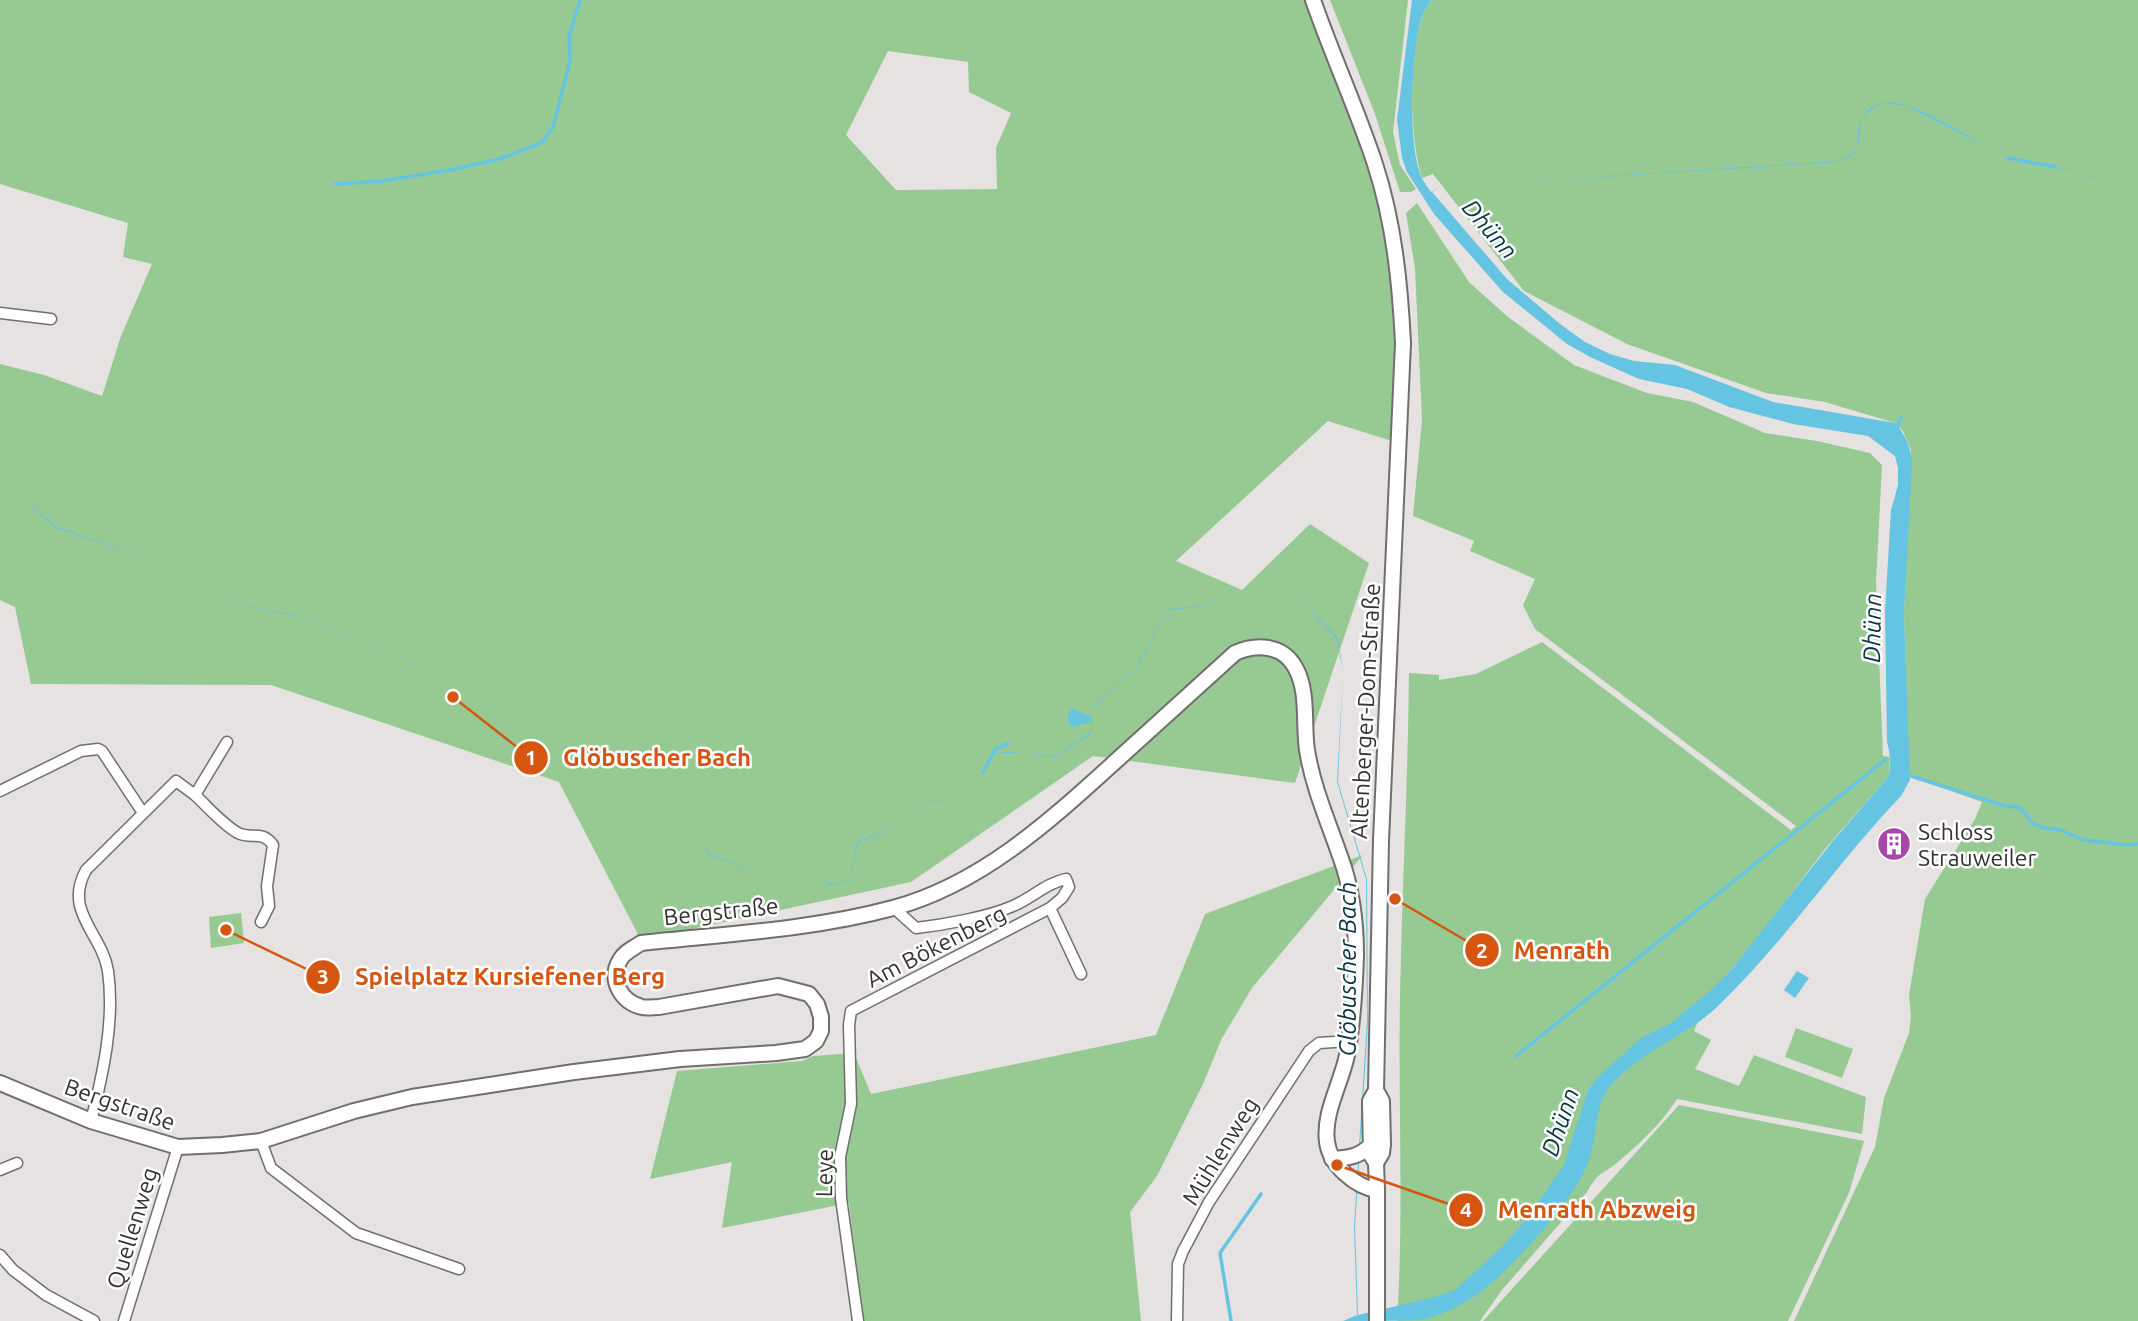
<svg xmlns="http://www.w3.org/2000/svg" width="2138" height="1321" viewBox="0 0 2138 1321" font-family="Ubuntu,sans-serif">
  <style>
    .green { fill: #96ca92; fill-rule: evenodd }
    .water { fill: #64c4e1 }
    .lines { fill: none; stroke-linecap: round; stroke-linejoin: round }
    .stream { stroke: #64c4e1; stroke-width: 3.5 }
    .street-casing { stroke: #716e6d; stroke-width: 13 }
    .secondary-casing { stroke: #716e6d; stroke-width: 18 }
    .street { stroke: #fff; stroke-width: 10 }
    .secondary { stroke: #fff; stroke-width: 14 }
    .labels { text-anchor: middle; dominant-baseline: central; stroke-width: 5; stroke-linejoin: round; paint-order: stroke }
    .street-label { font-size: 23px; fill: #333231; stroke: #fff }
    .poi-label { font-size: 23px; fill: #333231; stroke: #fff; text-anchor: start }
    .water-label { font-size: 24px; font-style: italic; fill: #053440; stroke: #fff }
    .leader { fill: none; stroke: #d65510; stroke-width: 2.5 }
    .callout-dot { fill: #d65510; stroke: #fff; stroke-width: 2.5 }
    .mark-label { font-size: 21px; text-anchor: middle; font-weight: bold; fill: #fff }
    .callout-label { font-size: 24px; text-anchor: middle; font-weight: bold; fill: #d65510; stroke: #fff; stroke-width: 5; stroke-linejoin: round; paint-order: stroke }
  </style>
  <rect width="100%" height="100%" fill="#e5e2e1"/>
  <g class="green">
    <path d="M 0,0 L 1304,0 L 1366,160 L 1384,230 L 1396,331 L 1392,441 L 1328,421 L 1176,561 L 1242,590 L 1310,524 L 1369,563 L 1295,783 L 1093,756 L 911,882 L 641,940 L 559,782 L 271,685 L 31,684 L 15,607 L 0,600 L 0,364 L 44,375 L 102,396 L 121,336 L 152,264 L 123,257 L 128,223 L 0,184 ZM 888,51 L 968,62 L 969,92 L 1011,113 L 996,148 L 997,189 L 896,190 L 846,135 Z"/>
    <polygon points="1330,0 1408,0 1393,132 1400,165 1416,189 1411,192 1400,192 1375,114"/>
    <path d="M 1431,0 L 2138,0 L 2138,1321 L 1794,1321 L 1875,1147 L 1884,1098 L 1909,1033 L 1911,1016 L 1909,995 L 1925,899 L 1975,819 L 1982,802 L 1909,776 L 1904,615 L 1911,450 L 1903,431 L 1895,423 L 1825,402 L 1766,393 L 1627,344 L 1524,291 L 1433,174 L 1422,178 C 1409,137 1409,61 1421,20 C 1423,13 1428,6 1431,0 Z"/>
    <path d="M 1417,203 L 1469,282 L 1508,317 L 1574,365 L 1647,393 L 1693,402 L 1765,433 L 1817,441 L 1870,453 L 1882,465 L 1876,582 L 1883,756 L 1890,757 L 1889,776 L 1825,849 L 1747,952 L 1709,994 L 1694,1031 L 1711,1040 L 1695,1069 L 1739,1086 L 1754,1055 L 1866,1097 L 1862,1134 L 1677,1099 C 1663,1122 1639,1144 1619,1161 C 1602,1176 1600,1169 1587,1192 L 1502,1290 L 1480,1321 L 1397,1321 C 1404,1213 1398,1105 1400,997 C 1402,889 1408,781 1409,673 L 1439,675 L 1439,680 L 1476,674 L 1542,642 L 1791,830 L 1796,826 L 1535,629 L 1523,605 L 1535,579 L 1470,551 L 1474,541 L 1413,516 L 1422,420 L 1415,268 L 1406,213 Z"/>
    <polygon points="1363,855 1252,988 1221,1040 1203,1084 1157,1176 1130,1212 1141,1321 862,1321 849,1203 722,1228 732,1162 650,1179 677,1071 802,1061 813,1056 854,1053 871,1094 1156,1035 1205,914"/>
    <polygon points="241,913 244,943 211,948 209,917"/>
    <polygon points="1796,1028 1853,1049 1842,1078 1785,1057"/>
    <polygon points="1679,1105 1864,1141 1849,1193 1788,1321 1483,1321"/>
  </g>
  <g class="water">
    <path d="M 1412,0 L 1431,0 C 1428,6 1423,13 1421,20 C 1411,53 1407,146 1422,178 C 1424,183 1428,187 1431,192 L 1439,187 L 1838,161 C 1877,151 1843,114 1882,103 C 1911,95 1980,146 2008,158 C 2020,163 2037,163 2050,166 C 2080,173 2109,181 2138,191 L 2088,175 L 2010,159 L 1907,106 L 1882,103 C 1874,107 1865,113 1861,122 C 1852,142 1868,153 1838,162 L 1439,187 L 1432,192 L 1507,279 L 1560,324 L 1585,342 L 1610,354 L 1634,361 L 1675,365 L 1773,402 L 1895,423 C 1906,435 1911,448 1912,463 L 1904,615 L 1910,780 L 1901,796 C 1836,864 1785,942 1717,1007 C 1685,1037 1641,1051 1611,1085 C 1593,1106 1598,1140 1587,1165 C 1573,1202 1511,1269 1479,1293 C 1463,1305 1441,1315 1422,1320 C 1406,1321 1362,1321 1343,1321 L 1357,1315 L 1354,1226 L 1367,1020 L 1366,879 L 1337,782 L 1343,673 L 1337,639 L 1280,578 L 1237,603 L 1168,610 L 1137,667 L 1092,709 L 1092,733 L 1055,757 L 1024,753 L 1055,756 L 1091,732 L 1091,722 L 1072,727 L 1069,724 L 1068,712 L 1073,709 L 1091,717 L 1092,708 L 1136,667 L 1168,609 L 1237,603 L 1280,578 L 1338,638 L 1343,673 L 1338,782 L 1367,879 L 1368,1023 L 1355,1226 L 1358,1315 L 1435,1297 L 1455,1290 L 1502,1247 L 1525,1221 L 1564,1165 L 1588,1090 L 1598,1077 L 1641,1038 L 1671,1023 L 1710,991 L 1732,969 L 1832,842 L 1889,776 C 1891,764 1890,754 1887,741 L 1885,611 L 1891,510 L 1898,485 L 1898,468 L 1895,456 L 1868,436 L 1793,424 L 1729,407 L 1687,389 L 1639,379 L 1592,358 L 1567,344 L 1503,292 L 1434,214 L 1407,172 L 1402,158 L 1397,120 Z"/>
    <path d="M 32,507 L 0,512 L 33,507 L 55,526 L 162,563 L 182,594 L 295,615 L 404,657 L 452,696 L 490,734 L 537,756 L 578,767 L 608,791 L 705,812 L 712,824 L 706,844 L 708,853 L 747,868 L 807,872 L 833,885 L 850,880 L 857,841 L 909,823 L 929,799 L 940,801 L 952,788 L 982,774 C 990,754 999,749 1020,753 L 997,753 L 987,764 L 983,774 L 952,788 L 941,801 L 929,800 L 909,823 L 858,842 L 850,881 L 832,886 L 808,872 L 746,868 L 707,854 L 706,844 L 712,824 L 705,812 L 608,791 L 578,767 L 536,756 L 491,735 L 452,696 L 403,657 L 296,616 L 182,594 L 162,563 L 54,527 Z"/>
    <polygon points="1797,971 1809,978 1795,998 1784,990"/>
  </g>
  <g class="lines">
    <g class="stream">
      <polyline points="2008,158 2055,167"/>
      <polyline points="335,184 382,181 450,170 499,159 543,142 553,127 570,61 569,36 580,0"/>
      <polyline points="1898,426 1901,418"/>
      <polyline points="983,772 996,748 1008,744"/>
      <polyline points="1908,775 2005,806 2020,807 2033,824 2045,828 2060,830 2084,840 2128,845 2138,844"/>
      <polyline points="1516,1056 1886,759"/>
      <polyline points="1231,1321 1220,1253 1261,1194"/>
    </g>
    <g class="street-casing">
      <g id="street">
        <polyline points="0,313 51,319"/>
        <polyline points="0,791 81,751 98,749 102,751 143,813"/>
        <path d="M 195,795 C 208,807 222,824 238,833 C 252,840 261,829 273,845 L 267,886 L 269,906 L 261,922"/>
        <polyline points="1050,908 1081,974"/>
        <path d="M 91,1121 C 103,1074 115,1020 108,971 C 102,933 63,912 86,870 L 176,781 L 195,795 L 227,742"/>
        <polyline points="261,1141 271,1168 356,1233 459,1269"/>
        <polyline points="0,1170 17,1163"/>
        <polyline points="0,1255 13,1270 46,1295 94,1321"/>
        <polyline points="124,1321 178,1147"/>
        <path d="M 858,1321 L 841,1198 L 840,1157 L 851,1104 L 849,1025 L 851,1011 L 1050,908 L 1062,898 L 1069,887 L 1066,879 C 1046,883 1032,898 1013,906 C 988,917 943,925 916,928 L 894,908"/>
        <polyline points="1177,1321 1178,1264 1183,1251 1209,1202 1309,1051 1319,1043 1349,1041"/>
      </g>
    </g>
    <g class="secondary-casing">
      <g id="secondary">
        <path d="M 1313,0 C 1332,55 1357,109 1375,164 C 1394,223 1400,282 1403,343 L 1381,840 L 1376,1090 L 1370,1101 L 1371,1155 L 1376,1163 L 1377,1190 L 1377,1321"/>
        <path d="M 0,1083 L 91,1121 L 178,1147 L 222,1145 L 261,1141 L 354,1111 L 412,1097 L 574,1072 L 680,1059 L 776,1053 L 805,1049 L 816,1041 L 821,1031 L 821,1017 L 817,1004 L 809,994 L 778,986 L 659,1007 C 654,1007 647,1008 642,1007 C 621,1002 608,979 620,960 C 624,952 634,948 641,943 C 725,934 811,930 893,908 C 982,884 1051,820 1117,760 C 1156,725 1195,689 1235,653 C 1256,644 1282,644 1295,667 C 1309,691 1303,724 1307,750 C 1313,788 1328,821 1340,856 C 1352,888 1356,921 1356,955 C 1355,988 1353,1023 1347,1055 C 1341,1084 1323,1113 1327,1142 C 1330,1165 1355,1187 1377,1190"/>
        <path d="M 1332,1159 C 1348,1158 1359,1157 1371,1145"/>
        <polyline points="1376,1163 1382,1153 1383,1145 1382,1101 1376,1090"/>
      </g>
    </g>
    <use href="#street" class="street"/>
    <use href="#secondary" class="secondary"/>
  </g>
  <defs>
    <g id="building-disc" transform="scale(1.75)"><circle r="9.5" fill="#a846ac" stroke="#fff"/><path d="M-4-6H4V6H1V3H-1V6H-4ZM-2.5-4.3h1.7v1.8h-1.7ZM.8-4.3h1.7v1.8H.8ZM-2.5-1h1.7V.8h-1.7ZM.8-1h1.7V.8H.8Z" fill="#fff"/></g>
  </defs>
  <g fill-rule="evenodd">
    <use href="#building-disc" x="1894" y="844"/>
  </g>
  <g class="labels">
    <g class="street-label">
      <text transform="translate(1365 711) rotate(-87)">Altenberger-Dom-Straße</text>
      <text transform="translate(721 911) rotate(-6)">Bergstraße</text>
      <text transform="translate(936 946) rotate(-27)">Am Bökenberg</text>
      <text transform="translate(120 1104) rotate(19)">Bergstraße</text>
      <text transform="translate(1220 1151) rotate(-58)">Mühlenweg</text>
      <text transform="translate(824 1173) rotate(-89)">Leye</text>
      <text transform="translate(132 1228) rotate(-73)">Quellenweg</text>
    </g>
    <g class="poi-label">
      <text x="1918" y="831">Schloss<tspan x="1918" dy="26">Strauweiler</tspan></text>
    </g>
    <g class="water-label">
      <text transform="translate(1490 229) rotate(49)">Dhünn</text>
      <text transform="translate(1872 628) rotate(-89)">Dhünn</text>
      <text transform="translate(1347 969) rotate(-90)">Glöbuscher Bach</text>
      <text transform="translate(1560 1122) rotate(-71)">Dhünn</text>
    </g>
  </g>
  <path class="leader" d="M453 697L531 758M1395 899L1482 950M226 930L323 977M1337 1165L1466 1210"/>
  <g class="callout-dot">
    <circle cx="453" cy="697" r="7"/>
    <circle cx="1395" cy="899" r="7"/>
    <circle cx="226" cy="930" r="7"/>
    <circle cx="1337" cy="1165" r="7"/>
    <circle cx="531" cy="758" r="18"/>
    <circle cx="1482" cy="950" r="18"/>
    <circle cx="323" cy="977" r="18"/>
    <circle cx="1466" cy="1210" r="18"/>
  </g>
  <g class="mark-label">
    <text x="531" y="765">1</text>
    <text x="1482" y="958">2</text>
    <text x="323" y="984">3</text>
    <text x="1466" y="1217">4</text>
  </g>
  <g class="callout-label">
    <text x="657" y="766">Glöbuscher Bach</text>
    <text x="1562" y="959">Menrath</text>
    <text x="510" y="985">Spielplatz Kursiefener Berg</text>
    <text x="1597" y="1218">Menrath Abzweig</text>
  </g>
</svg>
